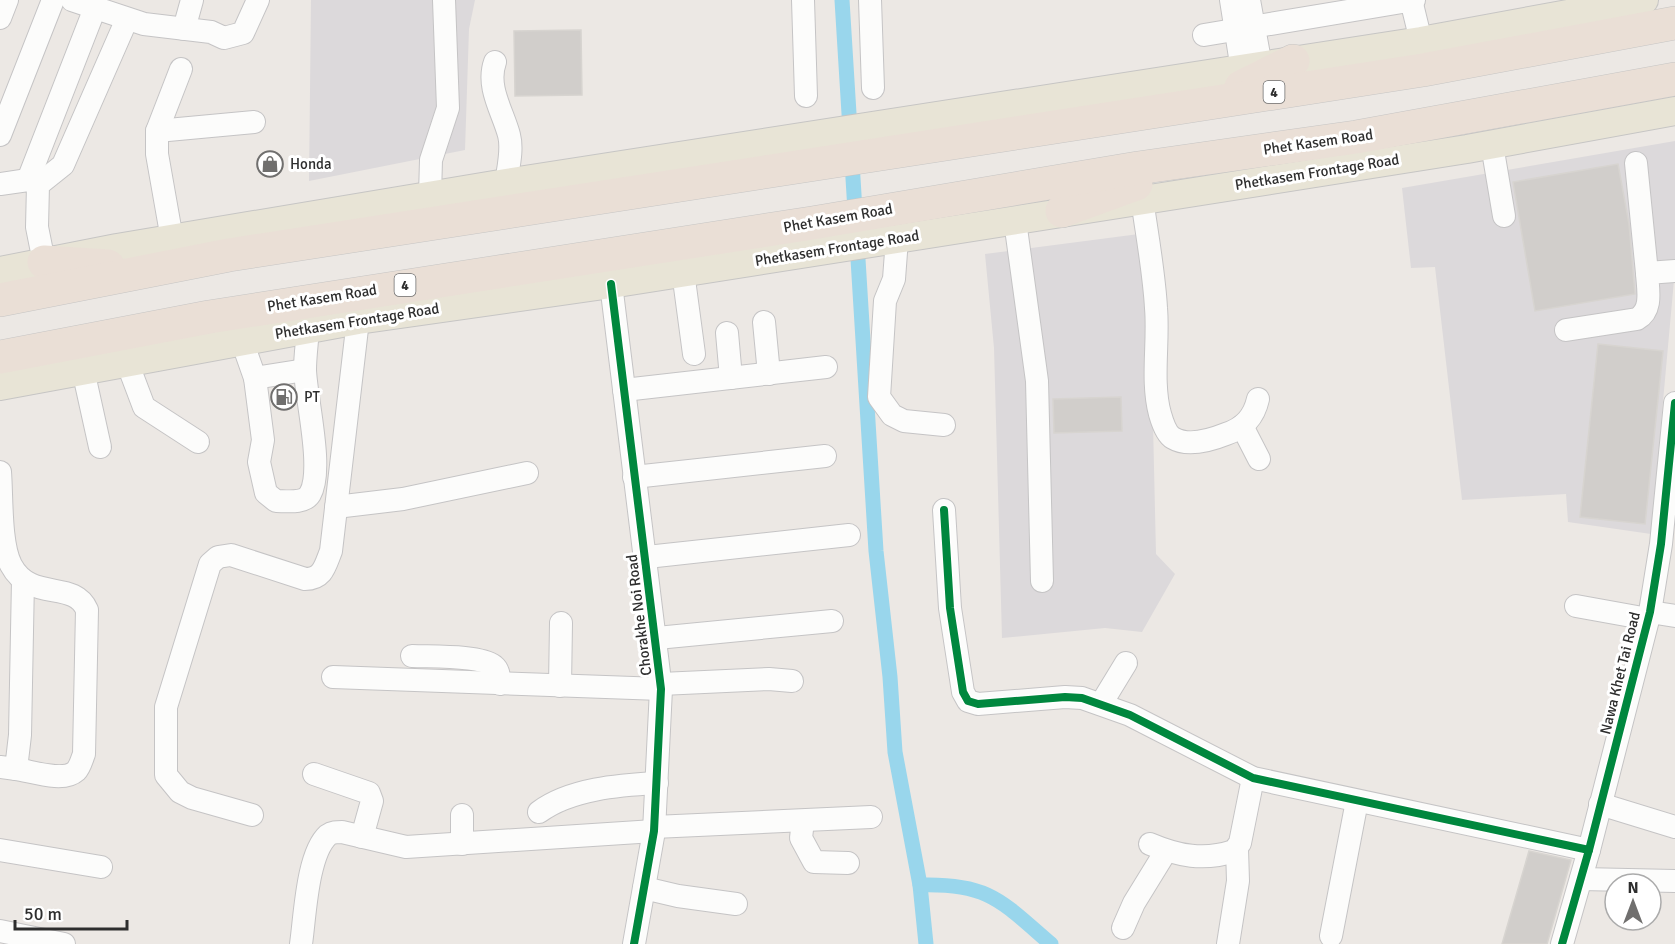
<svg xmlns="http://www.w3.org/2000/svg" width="1675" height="944" viewBox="0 0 1675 944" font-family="Signika,sans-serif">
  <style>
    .industrial { fill: #dcd9db }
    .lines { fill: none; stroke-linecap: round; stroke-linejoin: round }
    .canal { stroke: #99d6ec; stroke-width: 15 }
    .building { fill: #d1cecb; stroke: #d7d4d0; stroke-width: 1.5 }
    .minor-casing { stroke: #c5c4c5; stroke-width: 24 }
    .major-casing { stroke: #c6c5c4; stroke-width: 30 }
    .highway-casing { stroke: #c6c5c4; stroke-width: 34 }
    .minor { stroke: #fcfcfb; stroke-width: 22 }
    .major { stroke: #e8e4d6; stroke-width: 28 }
    .highway { stroke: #eadfd6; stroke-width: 33 }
    .cycleway-casing { stroke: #fff; stroke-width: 11 }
    .cycleway { stroke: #00873e; stroke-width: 8 }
    .labels { text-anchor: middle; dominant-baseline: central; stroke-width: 6; stroke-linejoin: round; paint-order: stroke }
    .shield { fill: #fff; stroke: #6d6d6d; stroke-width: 1.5 }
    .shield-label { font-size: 14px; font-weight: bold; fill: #2e2e2e }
    .street-label { font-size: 15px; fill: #2e2e2e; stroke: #fff }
    .poi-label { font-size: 15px; fill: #2e2e2e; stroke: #fff; text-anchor: start }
  </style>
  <rect width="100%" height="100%" fill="#ece8e4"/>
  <g class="industrial">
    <polygon points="311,0 475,0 469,29 465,150 309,181"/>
    <polygon points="1675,141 1675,269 1651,534 1568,522 1566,494 1462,500 1435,267 1411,268 1402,188"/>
    <polygon points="1139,234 1150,294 1156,554 1175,574 1142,632 1105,628 1002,638 994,348 985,254"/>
  </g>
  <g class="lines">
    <g class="canal">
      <polyline points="842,0 876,551 890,677 895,752 920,885 926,944"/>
      <path d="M 920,885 C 989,883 1001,901 1051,944"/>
    </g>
  </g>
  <g class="building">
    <polygon points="581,30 582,95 515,96 514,31"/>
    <polygon points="1618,164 1629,224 1635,294 1535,311 1513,182"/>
    <polygon points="1598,344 1663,351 1645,524 1580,517"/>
    <polygon points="1121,397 1122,431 1054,433 1053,399"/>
    <polygon points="1529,851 1571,860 1547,944 1502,944"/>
  </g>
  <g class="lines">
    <g class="minor-casing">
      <g id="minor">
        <polyline points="72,0 144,24 211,32 224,38 243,33 258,0"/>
        <polyline points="803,0 806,96"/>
        <polyline points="870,0 873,88"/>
        <polyline points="1231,0 1242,70"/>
        <polyline points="1249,0 1261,66"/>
        <polyline points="1411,0 1421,41"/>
        <polyline points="0,18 7,0"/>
        <polyline points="184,29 192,0"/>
        <polyline points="1204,35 1414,0"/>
        <path d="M 495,62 C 486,87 503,112 509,135 C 513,150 508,168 506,183"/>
        <polyline points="157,131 254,122"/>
        <polyline points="0,135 53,0"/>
        <polyline points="1492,145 1504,216"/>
        <polyline points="1636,163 1647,273"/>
        <polyline points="28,180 95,8"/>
        <polyline points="0,184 28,180 38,185"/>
        <polyline points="430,195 431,160 448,108 444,0"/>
        <path d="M 1142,199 C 1147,235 1154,272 1156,308 C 1159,342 1151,381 1160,414 C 1162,421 1166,434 1173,438 C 1188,447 1211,440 1226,434 C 1244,428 1254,417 1258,399"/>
        <polyline points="1015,221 1037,381 1042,581"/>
        <polyline points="172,239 157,154 157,131 181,69"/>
        <polyline points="897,239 894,279 885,301 879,397 892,415 904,421 944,425"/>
        <polyline points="44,262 37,227 38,185 63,165 127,19"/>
        <polyline points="683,272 694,354"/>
        <polyline points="611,284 661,689 654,831 634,944"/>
        <polyline points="764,322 769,374"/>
        <path d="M 1566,330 L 1637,319 C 1653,310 1648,290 1647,273 L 1675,271"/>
        <polyline points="727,333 731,378"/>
        <path d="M 242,341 L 255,378 L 263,440 L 259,462 L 266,493 L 276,501 C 286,501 304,504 310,494 C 324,470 306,399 305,370 C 305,357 307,343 308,329"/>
        <polyline points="127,362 144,407 198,442"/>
        <polyline points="83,370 100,447"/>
        <polyline points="255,378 305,370"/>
        <polyline points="624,390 826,367"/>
        <polyline points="1242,426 1259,459"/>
        <path d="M 0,472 C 2,497 0,544 11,565 C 31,603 74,579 87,610 L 84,754 C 82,759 80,767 76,771 C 63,783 31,771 16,769"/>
        <polyline points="634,477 825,456"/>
        <polyline points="336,507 403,499 527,473"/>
        <polyline points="944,510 950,608 963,692 968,701 978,704 1065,697 1082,698 1130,715 1253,778 1589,850"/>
        <polyline points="647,557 849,535"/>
        <polyline points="1576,606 1648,619"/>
        <polyline points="1650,612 1675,616"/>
        <polyline points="657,638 832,621"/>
        <path d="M 412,656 C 432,657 479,655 494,666 C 499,670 499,677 500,684"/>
        <polyline points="333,677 661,689"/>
        <polyline points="661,684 769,679 792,681"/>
        <polyline points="560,686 561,623"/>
        <polyline points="1101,704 1126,663"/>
        <polyline points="0,767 16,769 20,735 23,580"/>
        <polyline points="314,774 369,793 372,801 362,837"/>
        <polyline points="1600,804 1675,827"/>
        <path d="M 539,812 C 570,789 619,785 657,783"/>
        <path d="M 252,815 L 192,798 L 180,792 L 166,775 L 166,707 L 210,564 L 218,557 L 231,555 L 305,579 C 323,579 325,566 331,551 L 358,320"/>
        <polyline points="462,815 462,844"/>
        <polyline points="803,821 801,838 814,862 848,863"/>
        <polyline points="654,827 871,817"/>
        <path d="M 1150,844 C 1178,856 1204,861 1234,851 L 1240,843 L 1253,778"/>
        <polyline points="0,850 101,867"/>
        <polyline points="1581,879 1675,881"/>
        <polyline points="644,888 678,896 736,904"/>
        <polyline points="1123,928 1134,903 1166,851"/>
        <polyline points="0,931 64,944"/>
        <polyline points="1331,936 1357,801"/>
        <path d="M 301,944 C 305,917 307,854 328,835 C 332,832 337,832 342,832 L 406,847 L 654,831"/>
        <polyline points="1228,944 1238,881 1237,849"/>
        <polyline points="1562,944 1589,850 1650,612 1661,544 1675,403"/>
      </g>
    </g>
    <g class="major-casing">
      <g id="major">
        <polyline points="0,271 117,248 506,183 1421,41 1644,0"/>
        <polyline points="0,386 358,320 611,284 1467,149 1675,111"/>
      </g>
    </g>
    <g class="highway-casing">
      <g id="highway">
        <polyline points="1241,87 1293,61"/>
        <polyline points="1062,211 1136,184"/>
        <polyline points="44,262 108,266"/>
        <polyline points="0,300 229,255 1423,70 1675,23"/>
        <polyline points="0,357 209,317 812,223 1138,168 1356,137 1675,79"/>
      </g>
    </g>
    <use href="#minor" class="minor"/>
    <use href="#major" class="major"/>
    <use href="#highway" class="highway"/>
    <g class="cycleway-casing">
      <g id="cycleway">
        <polyline points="611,284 661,689 654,831 634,944"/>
        <polyline points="944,510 950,608 963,692 968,701 978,704 1065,697 1082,698 1130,715 1253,778 1589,850"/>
        <polyline points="1562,944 1589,850 1650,612 1661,544 1675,403"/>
      </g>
    </g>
    <use href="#cycleway" class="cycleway"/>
  </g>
  <defs>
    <g id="shop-ring" transform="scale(1.35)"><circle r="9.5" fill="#fff" stroke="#706f6e" stroke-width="1.5"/><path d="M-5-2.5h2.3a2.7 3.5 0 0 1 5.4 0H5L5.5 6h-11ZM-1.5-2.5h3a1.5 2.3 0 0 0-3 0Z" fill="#706f6e"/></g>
    <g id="fuel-ring" transform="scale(1.35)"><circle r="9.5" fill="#fff" stroke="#706f6e" stroke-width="1.5"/><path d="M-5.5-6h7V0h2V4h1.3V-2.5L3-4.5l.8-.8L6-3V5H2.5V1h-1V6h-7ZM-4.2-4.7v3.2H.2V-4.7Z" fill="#706f6e"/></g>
  </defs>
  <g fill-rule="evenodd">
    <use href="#shop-ring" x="270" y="164"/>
    <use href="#fuel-ring" x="284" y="397"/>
  </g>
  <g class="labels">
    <g class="shield">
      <rect x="1263.5" y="81" width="21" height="22" rx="4.5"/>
      <rect x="394.5" y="274" width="21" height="22" rx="4.5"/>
    </g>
    <g class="shield-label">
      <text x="1274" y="92">4</text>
      <text x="405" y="285">4</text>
    </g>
    <g class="street-label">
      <text transform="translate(1318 142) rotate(-8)">Phet Kasem Road</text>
      <text transform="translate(1317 172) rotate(-9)">Phetkasem Frontage Road</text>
      <text transform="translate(838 218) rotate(-10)">Phet Kasem Road</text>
      <text transform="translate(837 248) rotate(-9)">Phetkasem Frontage Road</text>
      <text transform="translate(322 298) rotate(-9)">Phet Kasem Road</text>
      <text transform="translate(357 321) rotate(-9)">Phetkasem Frontage Road</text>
      <text transform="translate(639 615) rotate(-97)">Chorakhe Noi Road</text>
      <text transform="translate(1620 673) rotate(-76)">Nawa Khet Tai Road</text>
    </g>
    <g class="poi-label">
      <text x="290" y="164">Honda</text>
      <text x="304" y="397">PT</text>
    </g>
  </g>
  <g transform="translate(1633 902)"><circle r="28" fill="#ffffff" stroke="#ababab" stroke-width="1.5"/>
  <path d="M0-4.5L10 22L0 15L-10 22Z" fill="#706f6e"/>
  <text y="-9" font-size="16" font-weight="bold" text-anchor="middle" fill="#2e2e2e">N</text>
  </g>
  <path d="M15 920v9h112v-9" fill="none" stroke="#2e2e2e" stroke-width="3"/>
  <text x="24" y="920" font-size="18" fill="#2e2e2e" stroke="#ffffff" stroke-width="4.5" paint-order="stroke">50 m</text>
</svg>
